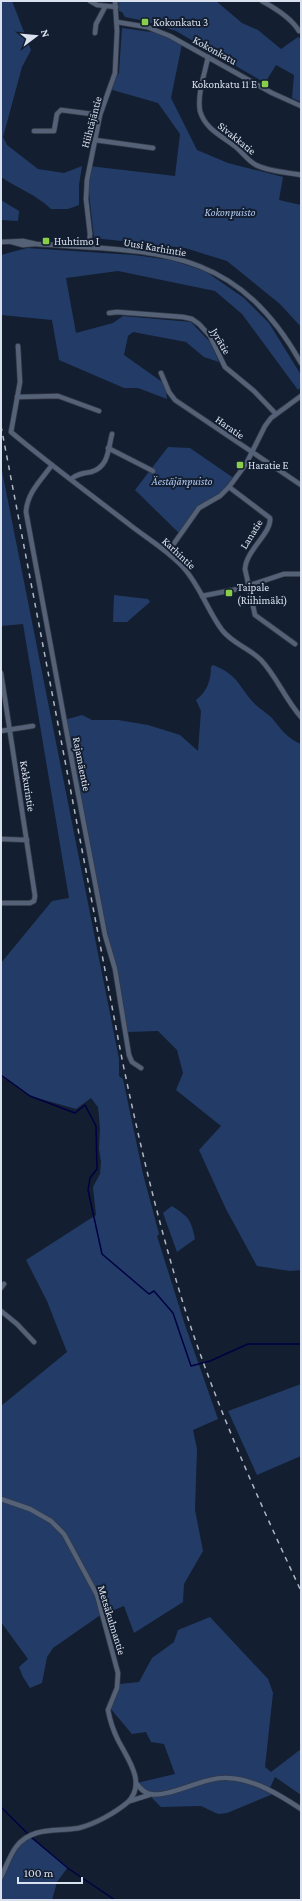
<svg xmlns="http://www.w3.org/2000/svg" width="302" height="1901" viewBox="0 0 302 1901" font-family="'Crimson Pro',serif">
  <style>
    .green { fill: #233c67 }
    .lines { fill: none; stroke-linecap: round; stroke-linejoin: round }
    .stream { stroke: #000042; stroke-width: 1.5 }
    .minor-casing { stroke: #323846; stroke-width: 6 }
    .minor { stroke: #546176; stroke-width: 4.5 }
    .rail { stroke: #afb7c5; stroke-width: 1.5; stroke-dasharray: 5 5; stroke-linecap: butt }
    .poi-dot { fill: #89ce48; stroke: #131e30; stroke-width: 1.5 }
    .labels { text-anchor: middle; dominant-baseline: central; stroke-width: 4; stroke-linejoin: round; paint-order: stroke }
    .poi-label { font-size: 11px; fill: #dae1ee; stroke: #131e30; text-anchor: start }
    .street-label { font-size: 11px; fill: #dae1ee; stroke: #131e30 }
    .park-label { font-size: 11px; font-style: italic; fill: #b1c9f0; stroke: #131e30 }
  </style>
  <rect width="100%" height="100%" fill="#131e30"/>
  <g class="green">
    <path d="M 1,1 L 12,1 L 31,50 L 22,67 L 3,137 L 7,145 L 38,169 L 64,173 L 82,166 L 79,185 L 79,205 L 68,209 L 51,209 C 37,195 17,188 1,177 Z"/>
    <polygon points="118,1 216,1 242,23 258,30 281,49 298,37 301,39 301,102 292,98 294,75 276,65 265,83 176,31 145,21 125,17 122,12 119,11"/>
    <polygon points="122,28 158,33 182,44 171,98 197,150 228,163 283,177 279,200 301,205 301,327 280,304 227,261 185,248 94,238 89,193 89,166 175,176 180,134 158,103 109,89 119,73"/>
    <polygon points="1,200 19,211 18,221 1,220"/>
    <polygon points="27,248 134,255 171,260 205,271 244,298 269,323 301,375 301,387 298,390 242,314 215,291 118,271 66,278 76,333 113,323 123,316 191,322 210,342 219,362 204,357 186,342 133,332 128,336 124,355 165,384 167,399 138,388 124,388 59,360 52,320 1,315 1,255"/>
    <polygon points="168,447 190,448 235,479 229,487 199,508 180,534 135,490"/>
    <polygon points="1,466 119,1059 119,1076 123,1079 143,1174 159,1234 157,1236 185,1325 218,1419 193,1430 197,1449 195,1510 203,1551 184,1584 183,1602 134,1633 124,1606 99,1616 53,1648 47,1657 42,1683 30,1688 23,1677 19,1667 28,1659 1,1622 1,1406 67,1352 47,1301 26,1260 96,1215 93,1187 100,1174 101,1162 99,1149 100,1128 98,1107 91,1098 76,1109 30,1096 1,1075 1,963 52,901 69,898 23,624 1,626"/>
    <polygon points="114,595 148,599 150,602 127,622 113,622"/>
    <path d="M 213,665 C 237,674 238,685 253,702 C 258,708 266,712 272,718 C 279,727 289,740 301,744 L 301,1270 L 290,1271 L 257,1266 L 226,1209 L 199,1150 L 221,1126 L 176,1090 L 183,1073 L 177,1050 L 158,1031 L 127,1032 L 64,720 L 82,715 L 92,720 L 118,720 L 148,725 L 180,735 L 198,751 L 201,711 L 196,700 C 207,692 211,680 211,667 Z"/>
    <path d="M 172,1206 C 189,1217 191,1220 195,1239 L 177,1252 L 163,1213 Z"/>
    <polygon points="301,1384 301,1456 257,1475 228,1411"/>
    <polygon points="210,1617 268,1679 273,1693 265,1767 271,1772 301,1749 301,1795 275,1777 269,1790 273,1794 227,1813 218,1814 201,1806 161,1807 137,1783 175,1774 164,1744 151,1742 146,1732 132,1734 110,1708 111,1702 120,1684 139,1682 152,1658 174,1642 178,1630"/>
    <polygon points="28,1835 68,1867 57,1882 52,1900 1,1900 1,1869"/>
  </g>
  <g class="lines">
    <g class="stream">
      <polyline points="1,1075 30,1096 75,1113 85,1105 96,1126 97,1169 90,1178 88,1190 102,1254 149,1294 154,1291 173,1313 191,1366 210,1361 248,1344 301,1344"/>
      <polyline points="1,1807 32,1838 69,1869 115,1900"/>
    </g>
    <g class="minor-casing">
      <g id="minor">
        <polyline points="90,1 97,5 116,7"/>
        <path d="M 262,1 C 275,8 292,19 299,31"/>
        <polyline points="117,22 147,27 170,36 272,93 301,106"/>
        <polyline points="95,33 96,24 105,7"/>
        <path d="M 208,57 C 205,73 197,94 200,111 C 205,129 222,136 236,147 C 243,153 248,161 256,165 C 269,172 287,172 301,175"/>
        <polyline points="34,131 54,131 57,114 61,110 100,115"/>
        <polyline points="95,140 153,148"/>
        <path d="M 1,242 L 23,241 L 36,244 C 155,252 235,245 301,363"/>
        <polyline points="12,242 23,245 35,244"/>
        <polyline points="89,247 90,234 86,199 87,180 100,115 115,73 117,31 115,1"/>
        <polyline points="109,313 117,312 183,317 192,319 199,324 210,336 225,367 254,391 275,413"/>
        <path d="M 18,346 L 20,382 L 11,432 C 49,464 90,494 130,525 C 148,539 167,550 182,566 C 200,585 207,610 222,630 C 233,644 249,648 261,660 C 277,677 285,699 301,717"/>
        <polyline points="161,373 169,392 175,400 301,485"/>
        <polyline points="17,397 58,396 99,411"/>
        <polyline points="108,448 153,471"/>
        <path d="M 52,465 C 41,480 27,493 26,512 L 74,772 L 105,935 L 115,969 L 129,1055 L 132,1062 L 141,1068"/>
        <path d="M 71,479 C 77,474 84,473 91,472 C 109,467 108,449 112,434"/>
        <path d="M 229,487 L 270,518 C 272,533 246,550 245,569 L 255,615 L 295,644"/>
        <polyline points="168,552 199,508 220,496 229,487 246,464 265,426 271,418 301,396"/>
        <polyline points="202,596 238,589 284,574 301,574"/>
        <polyline points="1,673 35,896 34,901 30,903 1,903"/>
        <polyline points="1,731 33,726"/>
        <polyline points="1,839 27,840"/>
        <polyline points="1,1288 4,1284"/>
        <polyline points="1,1311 17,1324 34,1342"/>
        <path d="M 1,1499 L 30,1509 L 51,1521 L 64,1534 L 97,1595 L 118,1673 L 117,1688 L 108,1710 C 110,1721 113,1730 118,1740 C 127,1758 147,1783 128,1802 C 115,1813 95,1824 79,1828 C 57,1832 32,1826 16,1847 C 10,1855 6,1867 1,1877"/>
        <path d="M 136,1783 C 140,1788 144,1793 150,1794 C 169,1798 205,1776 228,1778 C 254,1779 280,1795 301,1809"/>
        <polyline points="130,1801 149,1795"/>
      </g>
    </g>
    <use href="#minor" class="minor"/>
    <path class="rail" d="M 1,426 L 122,1059 C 139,1141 158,1222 183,1303 C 214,1401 257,1497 301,1591"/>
  </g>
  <g class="poi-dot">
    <rect x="141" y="18" width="8" height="8" rx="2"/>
    <rect x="261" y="80" width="8" height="8" rx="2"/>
    <rect x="42" y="237" width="8" height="8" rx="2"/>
    <rect x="236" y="461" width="8" height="8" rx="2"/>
    <rect x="225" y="589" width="8" height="8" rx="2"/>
  </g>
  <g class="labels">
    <g class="poi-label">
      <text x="153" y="22">Kokonkatu 3</text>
      <text x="257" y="84" text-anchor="end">Kokonkatu 11 E</text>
      <text x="54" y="241">Huhtimo I</text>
      <text x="248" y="465">Haratie E</text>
      <text x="237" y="587">Taipale<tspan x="237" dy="13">(Riihimäki)</tspan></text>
    </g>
    <g class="street-label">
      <text transform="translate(215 50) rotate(29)">Kokonkatu</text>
      <text transform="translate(91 122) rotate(-75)">Hiihtäjäntie</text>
      <text transform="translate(237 138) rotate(39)">Sivakkatie</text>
      <text transform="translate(155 247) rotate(10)">Uusi Karhintie</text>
      <text transform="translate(221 341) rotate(60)">Jyrätie</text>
      <text transform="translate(230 427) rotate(35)">Haratie</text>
      <text transform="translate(251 534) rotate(-58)">Lanatie</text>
      <text transform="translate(179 553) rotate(43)">Karhintie</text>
      <text transform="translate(82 764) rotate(79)">Rajamäentie</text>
      <text transform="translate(28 786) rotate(81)">Kekkurintie</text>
      <text transform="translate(112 1620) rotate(73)">Metsäkulmantie</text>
    </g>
    <g class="park-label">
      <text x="230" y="212">Kokonpuisto</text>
      <text x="182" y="481">Äestäjänpuisto</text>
    </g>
  </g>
  <rect width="302" height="1901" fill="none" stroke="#dae1ee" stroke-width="4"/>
  <g transform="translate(36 36) rotate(74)" stroke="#131e30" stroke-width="3" paint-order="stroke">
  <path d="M0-3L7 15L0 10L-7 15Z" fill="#dae1ee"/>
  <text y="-6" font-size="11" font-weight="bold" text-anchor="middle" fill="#dae1ee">N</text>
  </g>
  <path d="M18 1877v6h64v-6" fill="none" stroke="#dae1ee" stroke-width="2"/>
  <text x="24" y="1877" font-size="12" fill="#dae1ee" stroke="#131e30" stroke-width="3" paint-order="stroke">100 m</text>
</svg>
